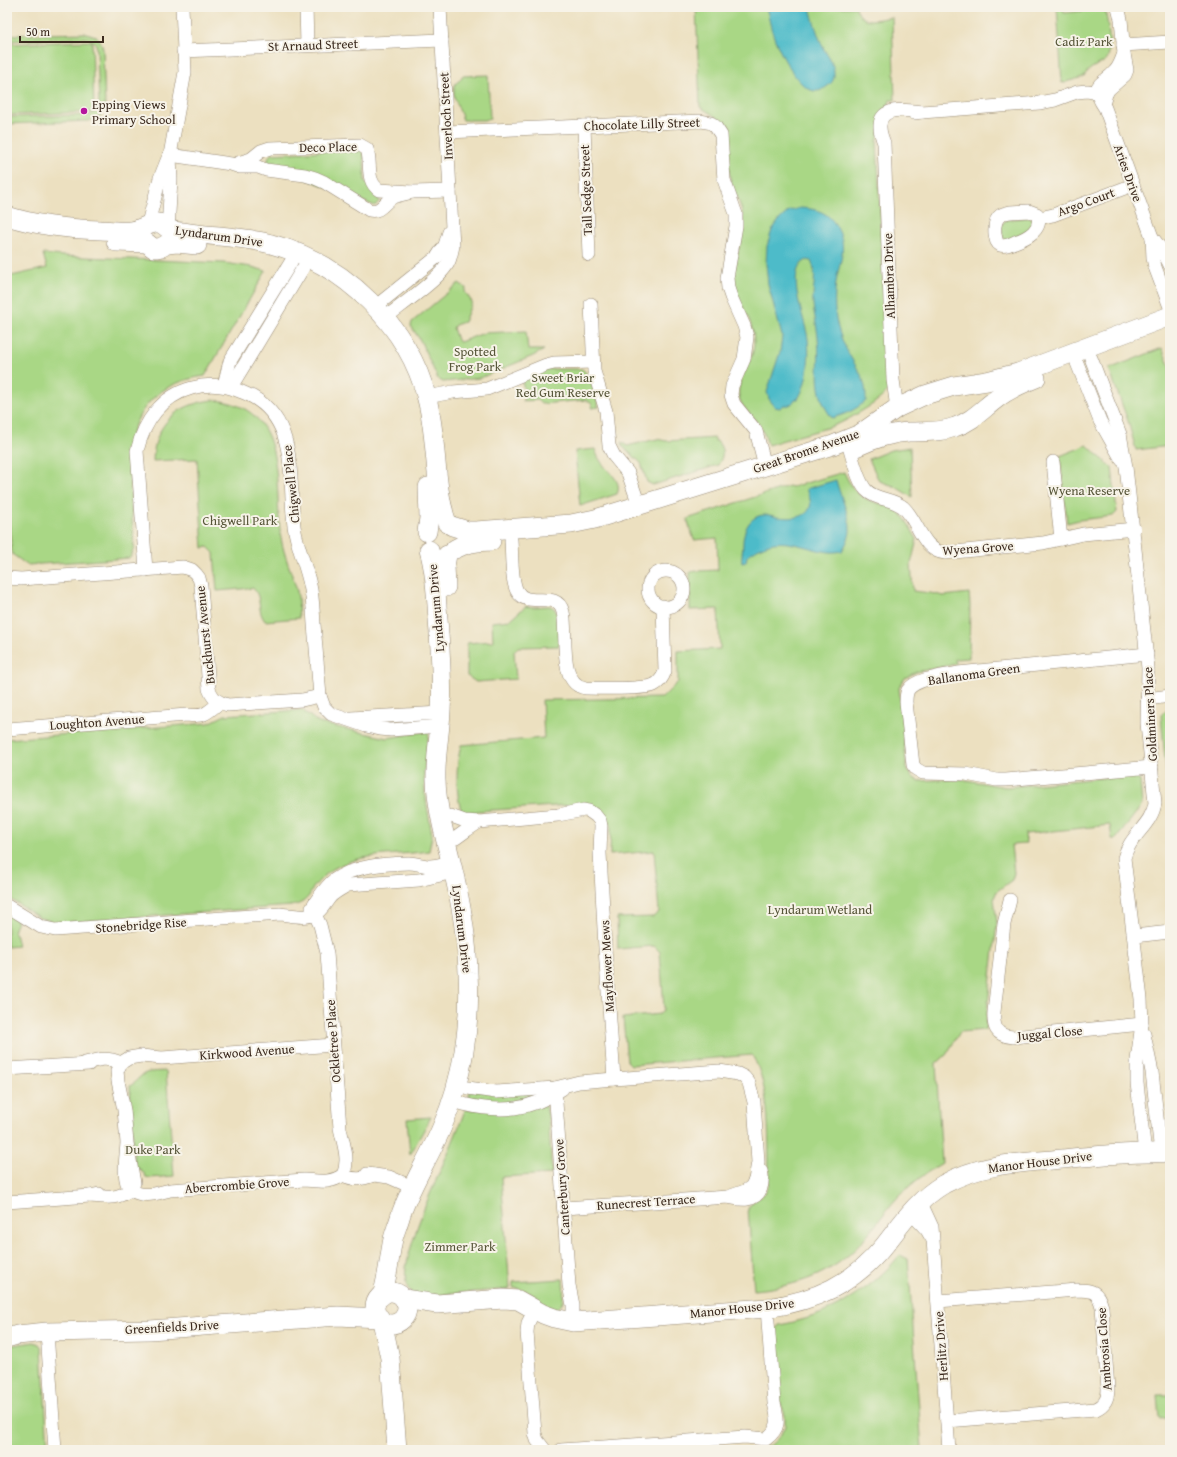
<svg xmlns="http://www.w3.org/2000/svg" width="1177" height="1457" viewBox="0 0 1177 1457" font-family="'Gentium Book Plus',serif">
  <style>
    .green { fill: #a9d785; stroke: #728052 }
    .water { fill: #4ebbc9; stroke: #447274 }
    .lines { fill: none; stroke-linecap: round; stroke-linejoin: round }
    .street-casing { stroke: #94856f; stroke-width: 14 }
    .secondary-casing { stroke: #94856f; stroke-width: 20 }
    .street { stroke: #fff; stroke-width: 13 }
    .secondary { stroke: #fff; stroke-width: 19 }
    .poi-dot { fill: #b5179e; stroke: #f7f3e8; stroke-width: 1.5 }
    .labels { text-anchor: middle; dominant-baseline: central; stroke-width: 4; stroke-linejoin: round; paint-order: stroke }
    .park-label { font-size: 13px; fill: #565538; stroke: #f7f3e8 }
    .street-label { font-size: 13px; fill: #3b2a1e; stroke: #f7f3e8 }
    .poi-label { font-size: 13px; fill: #3b2a1e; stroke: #f7f3e8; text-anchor: start }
  </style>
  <rect width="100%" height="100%" fill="#f7f3e8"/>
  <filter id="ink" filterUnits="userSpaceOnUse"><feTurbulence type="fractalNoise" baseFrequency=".025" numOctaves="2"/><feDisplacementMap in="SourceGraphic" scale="8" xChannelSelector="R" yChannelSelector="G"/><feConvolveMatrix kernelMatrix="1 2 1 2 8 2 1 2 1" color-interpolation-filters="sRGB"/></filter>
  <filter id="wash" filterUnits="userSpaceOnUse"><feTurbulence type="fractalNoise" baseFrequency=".012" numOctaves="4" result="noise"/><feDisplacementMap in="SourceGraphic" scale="16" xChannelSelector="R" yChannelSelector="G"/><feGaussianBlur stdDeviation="0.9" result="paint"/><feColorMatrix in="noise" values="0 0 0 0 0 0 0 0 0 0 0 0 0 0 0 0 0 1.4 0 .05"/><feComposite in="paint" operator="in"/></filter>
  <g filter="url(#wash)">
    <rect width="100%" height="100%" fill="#ece0c0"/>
    <g class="green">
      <path d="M 696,7 L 856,7 C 861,26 877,19 892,17 L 895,100 L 890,100 L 877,141 L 888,389 C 885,396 879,399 873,404 C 860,412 847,421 833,426 C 811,433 789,438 768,445 C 766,439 764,433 761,428 C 755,416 741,410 739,396 C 736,378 755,362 754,341 C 754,319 736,302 734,280 C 733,261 743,242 743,223 C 744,206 733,193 730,177 C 727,161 730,144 727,128 C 720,118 710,113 700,107 Z"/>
      <path d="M 1057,7 L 1063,7 L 1064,13 L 1083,11 L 1083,7 L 1104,7 C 1107,16 1114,56 1105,61 C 1095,67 1091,66 1083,77 L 1062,83 Z"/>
      <path d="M 86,33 L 96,36 L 101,42 L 103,49 L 105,106 L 100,116 L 89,121 L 7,124 L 7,117 L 88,115 L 96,112 L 99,104 L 97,51 C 97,44 94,39 86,38 L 7,41 L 7,35 Z"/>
      <polygon points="92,41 94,112 7,115 7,44"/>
      <polygon points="488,75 490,118 484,120 463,120 454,96 454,85 461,79 462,76"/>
      <path d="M 359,149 L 364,154 L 365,181 L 379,198 L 379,201 L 375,206 L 269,164 C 267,160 268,157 271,154 Z"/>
      <polygon points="1030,217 1034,220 1027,233 1005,240 1003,238 1001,226 1005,220"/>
      <path d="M 43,254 L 62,256 L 224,263 L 252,267 L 266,271 L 205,376 C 160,382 134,407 128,452 L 134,548 L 130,558 L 27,565 L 12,554 L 7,500 L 7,277 L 47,268 Z"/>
      <polygon points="459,283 466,288 465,292 472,302 464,322 455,325 453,328 457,340 460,342 484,333 526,331 528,350 544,350 533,356 480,378 443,382 438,379 420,340 411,326 412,322"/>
      <polygon points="1162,348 1170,367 1170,446 1136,450 1128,421 1109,369"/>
      <path d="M 547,369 L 582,369 C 591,374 595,397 599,407 L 592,408 L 592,404 L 586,400 L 541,404 L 537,400 L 523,401 L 524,388 L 521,380 Z"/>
      <path d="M 213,400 C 290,406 273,484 281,538 C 284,556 292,573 297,591 C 299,599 298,609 299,618 L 265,621 C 256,610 263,598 253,588 L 217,591 L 214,553 L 208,547 L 203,548 L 197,459 L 153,461 C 154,424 177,404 213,400 Z"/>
      <path d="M 715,438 L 715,441 L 717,441 C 724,449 724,456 718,465 L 653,485 L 647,482 L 641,463 L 622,446 L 622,442 L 627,446 L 657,439 L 666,441 Z"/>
      <polygon points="1087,445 1112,468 1117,512 1113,516 1079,520 1067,523 1060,456"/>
      <polygon points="910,447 912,497 894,486 879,481 869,459 891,450"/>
      <path d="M 595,449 C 597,456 600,461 605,467 C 612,475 622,482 617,494 L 580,506 L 575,451 Z"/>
      <path d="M 844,472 C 851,487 856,496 874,502 C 879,504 886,504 892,507 C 904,513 910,528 917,539 L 911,564 L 913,591 L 930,593 L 944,596 L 969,593 L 970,605 L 969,658 L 955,659 L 956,664 L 916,672 L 905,678 L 899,688 L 906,762 L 908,771 L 912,777 L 919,781 L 960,779 L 1006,787 L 1134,775 L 1140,781 L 1142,805 L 1116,839 L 1112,839 L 1110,825 L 1025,834 L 1026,844 L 1011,845 L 1014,873 L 1012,880 L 997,891 L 994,898 L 997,923 L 985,1030 L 960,1032 L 946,1055 L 936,1064 L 942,1163 C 921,1176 902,1190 887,1210 C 878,1221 871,1232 862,1242 C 832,1275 798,1286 754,1290 L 748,1208 L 752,1203 L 765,1193 L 769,1182 C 768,1145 772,1088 752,1055 L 631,1065 L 627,1061 L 623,1018 L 660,1014 L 664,1009 L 660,952 L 654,946 L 618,949 L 617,918 L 653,917 L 659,912 L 654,851 L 610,855 L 611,824 L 597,809 L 585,804 L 478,811 L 466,816 L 462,813 C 455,793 456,766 461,745 L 544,738 L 542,700 L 662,698 L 678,682 L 678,651 L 720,649 L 718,609 L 690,610 L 690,572 L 697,571 L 718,570 L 717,538 L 694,540 L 687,519 L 789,486 L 792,487 Z"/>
      <path d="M 526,606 C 534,608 541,606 549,606 C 562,607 559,636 559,646 L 518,647 L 514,651 L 516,679 L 476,682 L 467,676 L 467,643 L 493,641 L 492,622 L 510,620 Z"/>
      <polygon points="1170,706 1170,814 1161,715"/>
      <path d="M 302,710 L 319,723 L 387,738 L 429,731 L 424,772 L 425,794 L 432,835 L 429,851 C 398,856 362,852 333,869 C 327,873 318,881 313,888 C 311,891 310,896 307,898 C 303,903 297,905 291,906 L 59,923 L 40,918 L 7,897 L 7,739 L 209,723 L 225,715 Z"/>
      <polygon points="7,912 18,919 14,929 18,946 7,947"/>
      <path d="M 166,1071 L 174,1176 L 150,1178 L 146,1177 C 143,1172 142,1169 136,1168 L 134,1159 L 130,1086 C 135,1083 135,1081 140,1077 C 146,1070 157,1072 166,1071 Z"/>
      <polygon points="470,1091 546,1091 527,1103 467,1102"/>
      <path d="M 536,1106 L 545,1106 L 548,1114 L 552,1174 L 501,1177 L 510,1289 L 424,1296 L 412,1294 C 410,1290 406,1287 406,1283 C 404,1270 408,1257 412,1244 C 425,1198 449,1156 465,1110 Z"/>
      <polygon points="431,1117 410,1155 407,1119"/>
      <path d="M 900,1255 L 908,1259 L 922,1450 L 764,1450 L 764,1448 L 772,1444 L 780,1436 L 785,1426 L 785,1415 L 780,1401 L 775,1330 L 779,1325 C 828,1317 868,1293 900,1255 Z"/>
      <path d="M 563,1279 C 563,1286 567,1311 553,1308 C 549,1308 545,1305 541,1303 C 537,1293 523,1289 513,1288 L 513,1282 Z"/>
      <polygon points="34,1342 39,1344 42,1348 48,1450 7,1450 7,1346"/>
      <polygon points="1157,1395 1170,1395 1170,1418 1159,1419"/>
    </g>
    <g class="water">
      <path d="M 766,7 L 810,7 C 813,20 817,33 822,45 C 826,55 834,62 834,73 C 835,81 830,85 823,89 C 803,102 779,51 774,37 C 770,27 769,17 766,7 Z"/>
      <path d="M 800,208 C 821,209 832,214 840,234 C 846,248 840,263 837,276 C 835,287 834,299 835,310 C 836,326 842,342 850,356 C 860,374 866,378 866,401 C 855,410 846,414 832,418 C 811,390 821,369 818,337 C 817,326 814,315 813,304 C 812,289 818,274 811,261 L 807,260 C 783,269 806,321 808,339 C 810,358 808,383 798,399 L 795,399 C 792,405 789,406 784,405 L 780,408 L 775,407 L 769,399 L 767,392 L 780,352 L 782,336 L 768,284 L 766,264 L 767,246 L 772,230 L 780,219 L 789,211 Z"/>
      <path d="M 836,480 C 839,494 851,517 850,530 C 850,537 846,544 842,551 C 833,553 828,552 818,550 C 789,543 774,535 747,556 L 746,562 L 742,563 C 741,557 743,551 743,544 C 743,531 749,516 764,515 C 768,514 773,516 777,517 C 787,518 806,520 810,507 C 812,502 808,494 806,489 Z"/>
    </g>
  </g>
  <g filter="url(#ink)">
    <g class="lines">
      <g class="street-casing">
        <g id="street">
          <polyline points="306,7 307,45"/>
          <polyline points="1123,45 1170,42"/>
          <polyline points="183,51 442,40"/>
          <path d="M 1124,54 C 1121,60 1120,66 1115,71 C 1102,86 1088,83 1105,108 L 1152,237 L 1164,253 L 1170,265"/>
          <polyline points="1104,101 1106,94 1109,89 1125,75 1127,70 1124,54 1121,19 1118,7"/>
          <polyline points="914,113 922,112 1039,103 1055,100 1077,92 1087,91 1106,94"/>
          <polyline points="584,126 589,255"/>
          <polyline points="447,132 701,121 711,123 715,126 721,135 724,180 736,214 736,226 727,278 728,288 731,297 744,326 747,337 744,359 732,386 731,395 734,404 756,431 765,466"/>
          <path d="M 170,155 L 231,164 L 240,167 L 258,167 L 266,170 L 305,175 L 315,178 L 324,182 L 369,210 C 381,213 384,202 393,197 C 399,195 405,194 412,192"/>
          <path d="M 238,163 L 251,159 L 261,151 L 270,148 L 360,145 L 367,149 C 372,162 365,181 379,190 L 412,192 L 450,191"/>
          <path d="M 1029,211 L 1037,214 C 1044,229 1027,238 1015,242 C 1011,244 1005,247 1000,245 C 996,243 996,239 995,234 C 993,208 1009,213 1029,211 Z"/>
          <polyline points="1039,218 1053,215 1133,185"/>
          <polyline points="147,227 160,178 168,158"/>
          <polyline points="168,229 171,180 170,155 185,72 182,7"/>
          <polyline points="1152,237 1153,258 1155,267 1170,307"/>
          <polyline points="591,304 594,371 606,411 609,446 614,456 628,473 639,505"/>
          <polyline points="375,307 437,257 445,245 449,232"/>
          <path d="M 385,318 C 400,306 443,277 449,261 C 451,256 452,251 453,246 L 440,7"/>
          <path d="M 1091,358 L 1120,434 L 1126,467 L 1148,668 L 1147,723 L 1155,803 C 1152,825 1129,836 1124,858 L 1141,999 L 1142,1024 L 1137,1060 L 1137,1083 L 1145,1153"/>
          <polyline points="1077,363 1100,421 1122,460"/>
          <polyline points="224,385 230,361 291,262"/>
          <polyline points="231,387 303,268"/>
          <polyline points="427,397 453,392 487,389 546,365 554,363 593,362"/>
          <path d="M 897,408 L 893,380 L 884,143 C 882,138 880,132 880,127 C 879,105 908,110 922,112"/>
          <path d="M 850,450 C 854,463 858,481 866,490 C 875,500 892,498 903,507 C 918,520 922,551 945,553 L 1043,543 L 1083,534 L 1134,529"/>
          <polyline points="1053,462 1061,539"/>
          <path d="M 511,540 C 512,553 511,581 517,591 C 527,610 557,588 563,612 C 568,632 557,685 586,688 C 601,688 642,690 654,685 C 660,682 663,677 665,671 L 663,606"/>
          <path d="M 146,570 L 137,451 C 144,421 162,396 192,388 C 210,383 226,385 242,392 C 300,414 288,477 294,526 C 297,547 306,565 310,585 C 313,597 313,611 314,624 C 316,648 318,672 320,696 L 324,707 L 331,714 L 366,726 L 380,729 L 391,730 L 440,726"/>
          <circle cx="666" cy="589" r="18"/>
          <path d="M 7,578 L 21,579 L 183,567 L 192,570 L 196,574 L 199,578 L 201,586 L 209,689 C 213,699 217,702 228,705 L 302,700 L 320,696"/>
          <path d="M 1147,654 L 958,673 C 945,676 916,678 908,690 C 906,694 906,698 906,702 L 913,765 L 916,769 L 923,773 L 966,774 L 997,780 L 1006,780 L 1152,767"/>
          <polyline points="1147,699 1170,696"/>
          <polyline points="351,718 441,713"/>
          <path d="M 7,729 L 187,715 C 204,717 206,714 219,703"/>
          <polyline points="451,816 465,821 479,822 558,815 584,810 589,811 596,816 600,821 601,826 600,853 605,948 614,1079"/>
          <polyline points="456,838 467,830 479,822"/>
          <path d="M 1010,900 L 1004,924 L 994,1012 C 993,1027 996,1036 1013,1037 L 1142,1024"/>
          <path d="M 314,904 C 320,896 326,886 334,880 C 355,865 384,864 409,863 C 416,863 423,866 430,866 C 437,866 445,863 451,862"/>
          <path d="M 7,906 L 41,927 L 55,930 L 280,914 C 291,915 305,919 315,914 C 322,911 325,903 330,897 C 335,892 341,889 348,885 L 419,880 L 454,872"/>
          <path d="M 312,908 L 320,925 L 327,953 L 340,1128 C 343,1143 350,1160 343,1175"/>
          <polyline points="1134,936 1170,932"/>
          <polyline points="1144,1034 1152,1072 1161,1153"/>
          <path d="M 121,1063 L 117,1071 L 118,1081 L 124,1110 L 127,1143 L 134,1183 L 130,1190 C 122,1177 126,1159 127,1143"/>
          <path d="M 82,1064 C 97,1060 106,1056 121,1063 L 129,1058 L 141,1056 L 162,1058 L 333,1045"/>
          <polyline points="7,1069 89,1064"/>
          <polyline points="468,1088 496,1092 555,1088 579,1082 614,1079 719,1071 738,1074 744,1077 749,1083 754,1102 758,1162 755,1180 751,1187 745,1191 728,1197"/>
          <polyline points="555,1088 569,1285 573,1305 573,1322"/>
          <path d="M 463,1104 C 500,1113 530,1111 562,1089"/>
          <polyline points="367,1174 389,1177 412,1187"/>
          <path d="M 90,1196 C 106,1197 116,1200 130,1190 C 146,1198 154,1194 170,1190 L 304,1180 C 319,1181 330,1184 343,1175 C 355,1181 363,1179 374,1175"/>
          <polyline points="920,1201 932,1227 949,1450"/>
          <polyline points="7,1202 90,1196 99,1194"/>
          <path d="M 564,1208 L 728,1197 C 734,1198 741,1200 747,1199 C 762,1197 764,1182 761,1171"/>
          <polyline points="910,1212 927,1230 931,1237"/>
          <path d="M 938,1301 L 1077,1290 C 1092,1290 1098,1291 1102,1307 L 1108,1389 C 1108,1399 1105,1405 1096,1409 L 947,1421"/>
          <polyline points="535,1309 528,1323 527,1332 535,1433 537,1440 544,1449 544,1450"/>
          <polyline points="47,1332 55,1450"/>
          <path d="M 561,1450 L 745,1437 L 766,1439 C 781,1428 778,1419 774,1403 L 767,1308"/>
        </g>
      </g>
      <g class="secondary-casing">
        <g id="secondary">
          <path d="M 7,216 C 38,226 68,229 100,230 C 110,230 121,232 131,231 C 141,230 149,222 158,223 C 163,223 165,227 169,229 C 173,231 179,232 184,232 C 213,237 243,236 271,244 C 344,263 409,326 427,399 C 438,440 433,483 447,523"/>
          <polyline points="116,242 147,243 153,248 157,248 162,247 167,244 177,243 197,245"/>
          <path d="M 856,447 C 873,439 890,433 909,432 C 925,431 939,433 955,427 C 971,422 982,410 995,400 C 1007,390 1021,384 1036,378"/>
          <polyline points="452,526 468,531 476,531 571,524 595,519 833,445 860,434 897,408 925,395 954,386 987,381 1018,373 1170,316"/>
          <polyline points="427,532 429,518 428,487"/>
          <path d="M 455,549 C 467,542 478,542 491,541"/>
          <polyline points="446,587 445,566 447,555"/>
          <circle cx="391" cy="1308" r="16"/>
          <path d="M 382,1296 C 388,1277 389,1258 393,1239 C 395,1231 399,1222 401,1214 C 412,1183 430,1156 442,1127 C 463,1079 471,1024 468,973 C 467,938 461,903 453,870 C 446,840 437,811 436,780 C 435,757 440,734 441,711 C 443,680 440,649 438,619 C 436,596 436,573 429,550"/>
          <path d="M 404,1299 L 437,1304 L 503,1299 L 518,1300 L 543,1314 L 554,1318 L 573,1322 L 767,1308 C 815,1301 853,1284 884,1246 C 903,1222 917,1200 944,1184 C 978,1165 1015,1163 1052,1160 C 1092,1156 1130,1152 1170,1153"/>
          <polyline points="382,1321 390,1358 397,1450"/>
          <polyline points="7,1338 17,1335 47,1332 150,1330 338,1316 380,1318"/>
        </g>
      </g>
      <use href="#street" class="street"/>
      <use href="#secondary" class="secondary"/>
    </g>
  </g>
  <circle class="poi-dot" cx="84" cy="111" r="4"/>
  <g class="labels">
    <g class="park-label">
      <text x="1084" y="41">Cadiz Park</text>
      <text x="475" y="351">Spotted<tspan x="475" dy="15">Frog Park</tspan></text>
      <text x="563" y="377">Sweet Briar<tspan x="563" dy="15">Red Gum Reserve</tspan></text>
      <text x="1089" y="490">Wyena Reserve</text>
      <text x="240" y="520">Chigwell Park</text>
      <text x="820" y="909">Lyndarum Wetland</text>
      <text x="153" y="1149">Duke Park</text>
      <text x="460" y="1246">Zimmer Park</text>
    </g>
    <g class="street-label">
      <text transform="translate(313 45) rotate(-2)">St Arnaud Street</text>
      <text transform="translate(446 116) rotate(-93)">Inverloch Street</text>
      <text transform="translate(642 124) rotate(-2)">Chocolate Lilly Street</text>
      <text transform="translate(328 147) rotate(-1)">Deco Place</text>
      <text transform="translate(1128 173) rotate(70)">Aries Drive</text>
      <text transform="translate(586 190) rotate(-92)">Tall Sedge Street</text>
      <text transform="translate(1086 202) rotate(-20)">Argo Court</text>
      <text transform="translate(219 236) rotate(8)">Lyndarum Drive</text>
      <text transform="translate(889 276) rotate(-92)">Alhambra Drive</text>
      <text transform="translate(806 451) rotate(-19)">Great Brome Avenue</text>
      <text transform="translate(291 484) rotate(-96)">Chigwell Place</text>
      <text transform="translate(978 548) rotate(-4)">Wyena Grove</text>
      <text transform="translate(436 608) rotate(-95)">Lyndarum Drive</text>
      <text transform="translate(205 635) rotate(-96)">Buckhurst Avenue</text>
      <text transform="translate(974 674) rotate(-8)">Ballanoma Green</text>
      <text transform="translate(1150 714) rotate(-93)">Goldminers Place</text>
      <text transform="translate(97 722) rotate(-4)">Loughton Avenue</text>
      <text transform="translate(141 925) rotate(-4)">Stonebridge Rise</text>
      <text transform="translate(462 929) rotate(83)">Lyndarum Drive</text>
      <text transform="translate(607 966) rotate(-93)">Mayflower Mews</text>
      <text transform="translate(1050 1033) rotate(-5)">Juggal Close</text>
      <text transform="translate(333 1041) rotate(-94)">Ockletree Place</text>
      <text transform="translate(247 1052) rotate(-4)">Kirkwood Avenue</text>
      <text transform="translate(1040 1162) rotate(-7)">Manor House Drive</text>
      <text transform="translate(237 1185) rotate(-4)">Abercrombie Grove</text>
      <text transform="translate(562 1187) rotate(-94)">Canterbury Grove</text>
      <text transform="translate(646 1202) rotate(-4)">Runecrest Terrace</text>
      <text transform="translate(742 1308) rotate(-6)">Manor House Drive</text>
      <text transform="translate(172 1327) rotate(-3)">Greenfields Drive</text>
      <text transform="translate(941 1346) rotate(-94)">Herlitz Drive</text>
      <text transform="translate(1104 1349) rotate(-94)">Ambrosia Close</text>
    </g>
    <g class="poi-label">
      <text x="92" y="104">Epping Views<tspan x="92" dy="15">Primary School</tspan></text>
    </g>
  </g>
  <rect width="1177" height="1457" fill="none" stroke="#f7f3e8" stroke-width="24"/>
  <path d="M20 36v6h83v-6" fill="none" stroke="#3b2a1e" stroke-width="2"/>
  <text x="26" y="36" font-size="12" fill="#3b2a1e" stroke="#f7f3e8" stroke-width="3" paint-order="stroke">50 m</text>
</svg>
